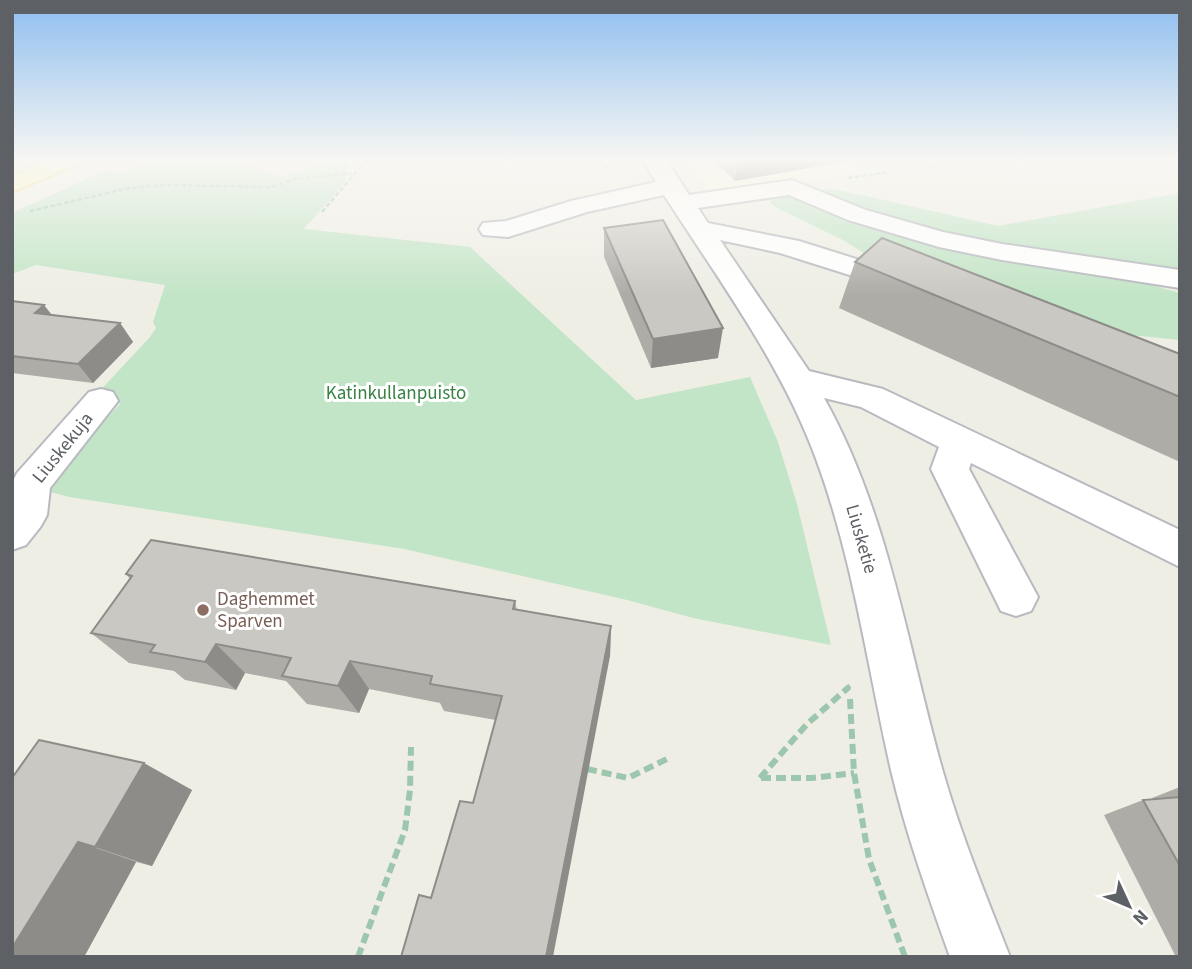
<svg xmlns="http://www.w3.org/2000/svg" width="1192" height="969" viewBox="0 0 1192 969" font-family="'Source Sans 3',sans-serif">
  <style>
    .commercial { fill: #fdf9dc }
    .green { fill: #c3e5c7 }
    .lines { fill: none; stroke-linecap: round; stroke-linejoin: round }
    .minor-casing { stroke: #b8babf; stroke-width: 4 }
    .major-casing { stroke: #ecd761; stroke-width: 4 }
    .path-far2 { stroke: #9cc6ad; stroke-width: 2.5; stroke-dasharray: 4.5 2.5; stroke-linecap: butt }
    .path-far1 { stroke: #9cc6ad; stroke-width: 5; stroke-dasharray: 8 3.5; stroke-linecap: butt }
    .path { stroke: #9cc6ad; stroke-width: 6; stroke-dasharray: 10 5; stroke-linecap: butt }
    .minor { fill: #fff; fill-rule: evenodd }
    .major { fill: #fcf9ad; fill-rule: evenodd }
    .wall { fill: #aeaca7 }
    .shaded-wall { fill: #8d8c88 }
    .building { fill: #cac8c2; stroke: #8d8c88; stroke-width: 2 }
    .education-dot { fill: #8d6e63; stroke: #fff; stroke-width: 2.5 }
    .labels { text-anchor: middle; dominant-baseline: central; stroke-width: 6; stroke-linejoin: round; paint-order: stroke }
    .park-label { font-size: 19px; fill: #388244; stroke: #fff }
    .street-label { font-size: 19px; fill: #5d6065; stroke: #fff }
    .education-label { font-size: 19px; fill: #785e54; stroke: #fff; text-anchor: start }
  </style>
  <rect width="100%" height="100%" fill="#efeee5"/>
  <polygon class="commercial" points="688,159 842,159 859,173 713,197"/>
  <g class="green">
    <polygon points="170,159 234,159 281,177 337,159 349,163 345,182 304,229 470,247 636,400 750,377 778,442 797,504 831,645 693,618 627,600 404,549 69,497 40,489 120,404 96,395 150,337 156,328 153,322 165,285 36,265 12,274 12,213 106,170 121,172"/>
    <polygon points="835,189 998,226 1180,193 1180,272 1123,277 1180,293 1180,340 1140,336 1061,337 886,267 843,240 779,209 769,202 792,192"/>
  </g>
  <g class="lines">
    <g class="minor-casing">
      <g id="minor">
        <path d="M 642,159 L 666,159 L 689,195 L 792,180 L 866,210 L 943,232 L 1002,244 L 1180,270 L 1180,288 L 1002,260 L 939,247 L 848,220 L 789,195 L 698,208 L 708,223 L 799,241 L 885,268 L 889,274 L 885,280 L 875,283 L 780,253 L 720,240 L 809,371 L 883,389 L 1180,530 L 1180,567 L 971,463 L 969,469 L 1038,597 L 1031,611 L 1016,616 L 1001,611 L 931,469 L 939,447 L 861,407 L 824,398 C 889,514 907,645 943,772 C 961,835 986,896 1010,957 L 950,957 C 928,895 906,834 891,770 C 867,665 853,557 815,456 C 780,362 718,279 664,195 L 587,212 L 508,237 L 483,235 L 479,229 L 483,223 L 506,221 L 571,201 L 656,182 Z"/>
        <polygon points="101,389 113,392 118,401 50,488 47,515 41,526 26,545 12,550 12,483 17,473 89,392"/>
      </g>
    </g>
    <g class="major-casing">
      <polygon id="major" points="51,159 82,159 78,164 12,192 12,176"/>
    </g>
    <g class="path-far2">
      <polyline points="578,159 600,161 608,168"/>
      <polyline points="926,166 966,159"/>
      <polyline points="848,178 888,172"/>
      <polyline points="30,211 125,189 163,185 271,187 295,179 356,173"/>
      <polyline points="322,212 367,159"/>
    </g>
    <polyline class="path-far1" points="847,688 850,686"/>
    <g class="path">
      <polyline points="850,699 854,773 869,859 905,957"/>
      <polyline points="587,769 628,778 669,758"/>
      <polyline points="760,778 807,724 849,687"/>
      <polyline points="761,778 812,778 854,773"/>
      <polyline points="358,957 405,830 410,790 411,747"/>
    </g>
    <use href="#minor" class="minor"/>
    <use href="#major" class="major"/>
  </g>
  <g class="wall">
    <polygon points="713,159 858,159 735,181"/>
    <polygon points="604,228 718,358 651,368 604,257"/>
    <polygon points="855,262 1180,354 1180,462 839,308"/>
    <polygon points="12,301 52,315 120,323 133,342 93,383 12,373"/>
    <polygon points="126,574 515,601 517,610 611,626 610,656 431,898 473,803 496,720 444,711 440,703 369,689 359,713 307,704 286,681 245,673 236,690 185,680 174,671 129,663 91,633 130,579"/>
    <polygon points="39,740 192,790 152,866 136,862 84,957"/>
    <polygon points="1180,787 1180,955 1175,955 1104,815 1143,800 1153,799 1152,798"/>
  </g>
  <g class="shaded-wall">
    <polygon points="738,159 858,159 735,181"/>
    <polygon points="44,305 59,324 35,313"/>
    <polygon points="120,323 133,342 93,383 78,364"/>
    <polygon points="723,328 718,358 651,368 653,339"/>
    <polygon points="611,626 610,656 553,957 546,957"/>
    <polygon points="216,644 245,673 236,690 205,662"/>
    <polygon points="350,661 369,689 359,713 338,686"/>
    <polygon points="144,763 192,790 152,866 95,847"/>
    <polygon points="78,842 136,862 84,957 12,957 12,948"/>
  </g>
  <g class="building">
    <polygon points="663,220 723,328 653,339 604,228"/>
    <polygon points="882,238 1180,354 1180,397 855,262"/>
    <polygon points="12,301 44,305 35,313 120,323 78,364 12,356"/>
    <polygon points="151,540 515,601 513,609 611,626 546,957 401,957 419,895 431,898 460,801 473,803 502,696 430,684 432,676 350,661 338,686 282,676 291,658 216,644 205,662 150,652 155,645 91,633 132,576 126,574"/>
    <polygon points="39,740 144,763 95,847 78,842 12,948 12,778"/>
    <polygon points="1180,797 1180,866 1143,800"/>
  </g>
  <linearGradient id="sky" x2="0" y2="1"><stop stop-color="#8ebef0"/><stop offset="0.54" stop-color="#f8f7f3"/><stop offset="1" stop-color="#f8f7f3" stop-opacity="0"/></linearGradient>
  <rect width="1192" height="295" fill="url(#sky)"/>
  <circle class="education-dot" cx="203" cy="610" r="7"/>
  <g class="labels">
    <g class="park-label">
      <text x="396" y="393">Katinkullanpuisto</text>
    </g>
    <g class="street-label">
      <text transform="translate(63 448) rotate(-51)">Liuskekuja</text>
      <text transform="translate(861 539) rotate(74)">Liusketie</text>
    </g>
    <g class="education-label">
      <text x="217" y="599">Daghemmet<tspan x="217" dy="22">Sparven</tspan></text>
    </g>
  </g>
  <rect width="1192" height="969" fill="none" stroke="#5d6065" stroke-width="28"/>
  <g transform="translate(1129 906) rotate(134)" stroke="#ffffff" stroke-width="5" paint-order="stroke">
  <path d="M0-5L12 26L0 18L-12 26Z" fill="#5d6065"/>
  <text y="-10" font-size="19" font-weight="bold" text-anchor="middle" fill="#5d6065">N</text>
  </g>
</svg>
